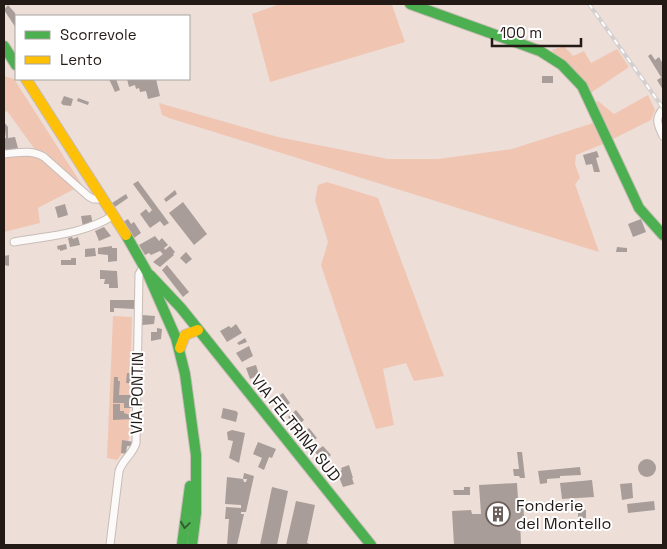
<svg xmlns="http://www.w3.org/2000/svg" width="667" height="549" viewBox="0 0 667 549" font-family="'Space Grotesk',sans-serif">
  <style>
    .green { fill: #f0c6b3 }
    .building { fill: #a89d98 }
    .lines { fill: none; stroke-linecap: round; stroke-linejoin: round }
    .street-casing { stroke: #c8bcb7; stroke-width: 9 }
    .fast-casing { stroke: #c8bcb7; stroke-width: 12 }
    .slow-casing { stroke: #c8bcb7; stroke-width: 12 }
    .street { stroke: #fcfaf9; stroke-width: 7 }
    .fast { stroke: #4caf50; stroke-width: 10 }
    .slow { stroke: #ffc107; stroke-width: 10 }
    .rail-casing { stroke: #d4d0cf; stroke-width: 4 }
    .rail { stroke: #fff; stroke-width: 2; stroke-dasharray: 5.5; stroke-linecap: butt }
    .oneway { stroke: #355d30 }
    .labels { text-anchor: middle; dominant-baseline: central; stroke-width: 4; stroke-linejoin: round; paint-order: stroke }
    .street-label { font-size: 16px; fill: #231a16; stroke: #fff }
    .poi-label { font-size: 16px; fill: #231a16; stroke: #fff; text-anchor: start }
  </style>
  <rect width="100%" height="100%" fill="#edded8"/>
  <g class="green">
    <polygon points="280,4 390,4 392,5 405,42 270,82 252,14"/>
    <polygon points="564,46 573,56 584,51 591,63 617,49 629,67 589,94 556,57 552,50"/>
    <polygon points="4,76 14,79 82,185 38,208 40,223 4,232 4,158 39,155 7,111 4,113"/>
    <polygon points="648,95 655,110 651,120 611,140 593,104 598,101 614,114"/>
    <polygon points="159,103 278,137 388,159 438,159 512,149 593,123 603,144 576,155 575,164 580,178 575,184 599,252 169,118 162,115"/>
    <polygon points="327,182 378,198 444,376 414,381 406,363 383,369 394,425 376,429 321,265 328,242 315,200 318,185"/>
    <polygon points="113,316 132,317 129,438 126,448 117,460 107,458"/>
  </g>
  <g class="building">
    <polygon points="8,5 15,13 16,28 4,10"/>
    <polygon points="651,54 655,60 659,57 663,64 663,76 661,77 648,56"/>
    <rect x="542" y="76" width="11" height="7"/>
    <polygon points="662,77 663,78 663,90 657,80"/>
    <polygon points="109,79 116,79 120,90 115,92"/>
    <polygon points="127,79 156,79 160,96 148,99 146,91 140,92 139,88 136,89 135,85 129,87"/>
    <polygon points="64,96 73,99 71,106 63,105 61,103"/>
    <polygon points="78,98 89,102 88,105 77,101"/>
    <polygon points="4,122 8,127 8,138 15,137 19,152 4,151 4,138 6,138"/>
    <polygon points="597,151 599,157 596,158 600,172 594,172 592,164 586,165 583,155"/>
    <polygon points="138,181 169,223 164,226 160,221 150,228 140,214 146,209 149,213 152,210 133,184"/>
    <polygon points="175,190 177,194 166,202 164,199"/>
    <polygon points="126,194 128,198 115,207 112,203"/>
    <polygon points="183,202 207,234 194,245 169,213"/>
    <polygon points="65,204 68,215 58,218 55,207"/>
    <polygon points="91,215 93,225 83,227 81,216"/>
    <polygon points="128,219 131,224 134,222 141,233 134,238 123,222"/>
    <polygon points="641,219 646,232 633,237 628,224"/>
    <polygon points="104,227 111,236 99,241 95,231"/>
    <polygon points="155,236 159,241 162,238 168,245 164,248 165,250 170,246 175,252 173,254 174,255 160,267 153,262 163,254 160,251 151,255 149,253 145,255 139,245"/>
    <polygon points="72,237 73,239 78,237 80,245 70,247 68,238"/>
    <polygon points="66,244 67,249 60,251 60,249 58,250 57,246"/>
    <polygon points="112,246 112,248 117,248 117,261 108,262 108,255 98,254 98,248"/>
    <polygon points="617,247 627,248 627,252 616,252"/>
    <polygon points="95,248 96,256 85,257 85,249"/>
    <polygon points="186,252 192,259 186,264 180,258"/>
    <polygon points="9,255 9,266 4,265 4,256"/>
    <polygon points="71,258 76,258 76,265 61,265 61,260 71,260"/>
    <polygon points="167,265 189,292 183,297 162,270"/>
    <polygon points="100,270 117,271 118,288 109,288 109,284 104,284 105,279 100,279"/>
    <polygon points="110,300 136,300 135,309 114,308 114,312 110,312"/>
    <polygon points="142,315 155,316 154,324 142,325"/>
    <polygon points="236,324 242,333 227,342 220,331 229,326 231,328"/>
    <polygon points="157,328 162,329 161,339 151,341 151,332 157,332"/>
    <polygon points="245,338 247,342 239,345 237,343"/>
    <polygon points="249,346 253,356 242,362 236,353"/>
    <polygon points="256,365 259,375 250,379 246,368"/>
    <polygon points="127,373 135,373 137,384 126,383"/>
    <polygon points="114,377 118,377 118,381 120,381 119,395 136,395 136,403 133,403 133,408 124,408 124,403 113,403"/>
    <polygon points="283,393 290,403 282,409 274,399"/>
    <polygon points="113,404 120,404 120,411 124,411 124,413 127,414 133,415 133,419 113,420"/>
    <polygon points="223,408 236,411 238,413 236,422 221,418"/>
    <polygon points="296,410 304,420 296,427 288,417"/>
    <polygon points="309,428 317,438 309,444 301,434"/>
    <polygon points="232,430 245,433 239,463 229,458 233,441 228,440 227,432"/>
    <polygon points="122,440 134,442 133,446 127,446 126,454 121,453"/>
    <polygon points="258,442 276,449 272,458 269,457 264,470 258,467 262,458 253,454"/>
    <polygon points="323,446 331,455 323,462 315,452"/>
    <polygon points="517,452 522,452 525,478 520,478 519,476 514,476 513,469 519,469"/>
    <circle cx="647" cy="468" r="9"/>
    <polygon points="349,465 353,478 352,478 354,484 343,487 337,472 342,470 341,468"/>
    <polygon points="580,467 581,475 560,476 560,478 547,479 547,483 540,484 538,471"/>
    <polygon points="244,473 254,476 246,512 241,512 241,514 244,514 237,545 227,545 229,519 225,519 226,507 241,508 241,505 225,504 227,477 243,479 244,482 246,482 247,479 243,479"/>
    <polygon points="592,480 594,497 562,499 560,483"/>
    <polygon points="517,483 518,499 523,499 524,518 520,518 521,545 454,545 452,511 471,510 472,514 481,514 479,485"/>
    <polygon points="632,483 633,498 622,500 620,484"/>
    <polygon points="272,487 288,491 277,545 260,545"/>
    <polygon points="464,487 470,487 470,495 454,495 453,490 464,490"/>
    <polygon points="296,501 315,505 307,543 312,545 286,545"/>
    <polygon points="654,501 655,510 628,513 627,504"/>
    <rect x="578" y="510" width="8" height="8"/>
  </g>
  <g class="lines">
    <g class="street-casing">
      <g id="street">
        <path d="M 663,109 C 654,119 658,125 663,136"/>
        <path d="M 4,154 C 18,153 31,149 44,157 L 88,196 L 93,199 L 103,199"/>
        <path d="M 14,242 C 48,236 85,234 114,215"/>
        <path d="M 110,545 L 119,471 C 123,459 133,454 136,443 L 139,274 L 144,266"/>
      </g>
    </g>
    <g class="fast-casing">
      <g id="fast">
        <polyline points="410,4 540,51 562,65 582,86 639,208 663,235"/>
        <polyline points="4,46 16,65"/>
        <polyline points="126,235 147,272 176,338 185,374 196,455 196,513 192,545"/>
        <polyline points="150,275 181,308 371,545"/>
        <polyline points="182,545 190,486"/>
      </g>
    </g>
    <g class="slow-casing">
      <g id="slow">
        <polyline points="26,79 126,235"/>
        <polyline points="180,348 185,335 198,330"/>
      </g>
    </g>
    <use href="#street" class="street"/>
    <use href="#fast" class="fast"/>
    <use href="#slow" class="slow"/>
    <g class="rail-casing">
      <polyline id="rail" points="589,4 663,108"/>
    </g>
    <use href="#rail" class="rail"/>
  </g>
  <defs><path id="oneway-chevron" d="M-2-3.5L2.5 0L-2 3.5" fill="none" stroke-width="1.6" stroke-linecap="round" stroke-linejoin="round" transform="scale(1.25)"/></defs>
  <use class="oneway" href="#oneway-chevron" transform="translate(185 525) rotate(98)"/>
  <defs>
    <g id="building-ring" transform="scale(1.25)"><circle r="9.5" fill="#fff" stroke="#6a5f5a" stroke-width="1.5"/><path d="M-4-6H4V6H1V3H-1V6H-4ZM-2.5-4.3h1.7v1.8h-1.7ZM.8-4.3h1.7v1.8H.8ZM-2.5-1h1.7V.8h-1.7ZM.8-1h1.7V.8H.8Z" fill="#6a5f5a"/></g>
  </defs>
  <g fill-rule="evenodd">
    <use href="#building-ring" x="498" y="514"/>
  </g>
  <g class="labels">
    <g class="street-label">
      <text transform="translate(137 393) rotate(-89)">VIA PONTIN</text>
      <text transform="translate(296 428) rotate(51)">VIA FELTRINA SUD</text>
    </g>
    <g class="poi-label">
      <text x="516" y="505">Fonderie<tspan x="516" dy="18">del Montello</tspan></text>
    </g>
  </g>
  <rect width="667" height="549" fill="none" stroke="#231a16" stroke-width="10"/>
  <rect x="15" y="15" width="175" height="65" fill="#ffffff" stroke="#a7a3a2"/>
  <rect x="25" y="31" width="25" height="8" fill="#4caf50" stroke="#a7a3a2"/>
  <text x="60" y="40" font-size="15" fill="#231a16">Scorrevole</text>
  <rect x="25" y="56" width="25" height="8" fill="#ffc107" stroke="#a7a3a2"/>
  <text x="60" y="65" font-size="15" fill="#231a16">Lento</text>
  <path d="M492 38v8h89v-8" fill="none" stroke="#231a16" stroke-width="2.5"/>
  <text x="500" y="38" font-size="15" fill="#231a16" stroke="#ffffff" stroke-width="4" paint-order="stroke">100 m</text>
</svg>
